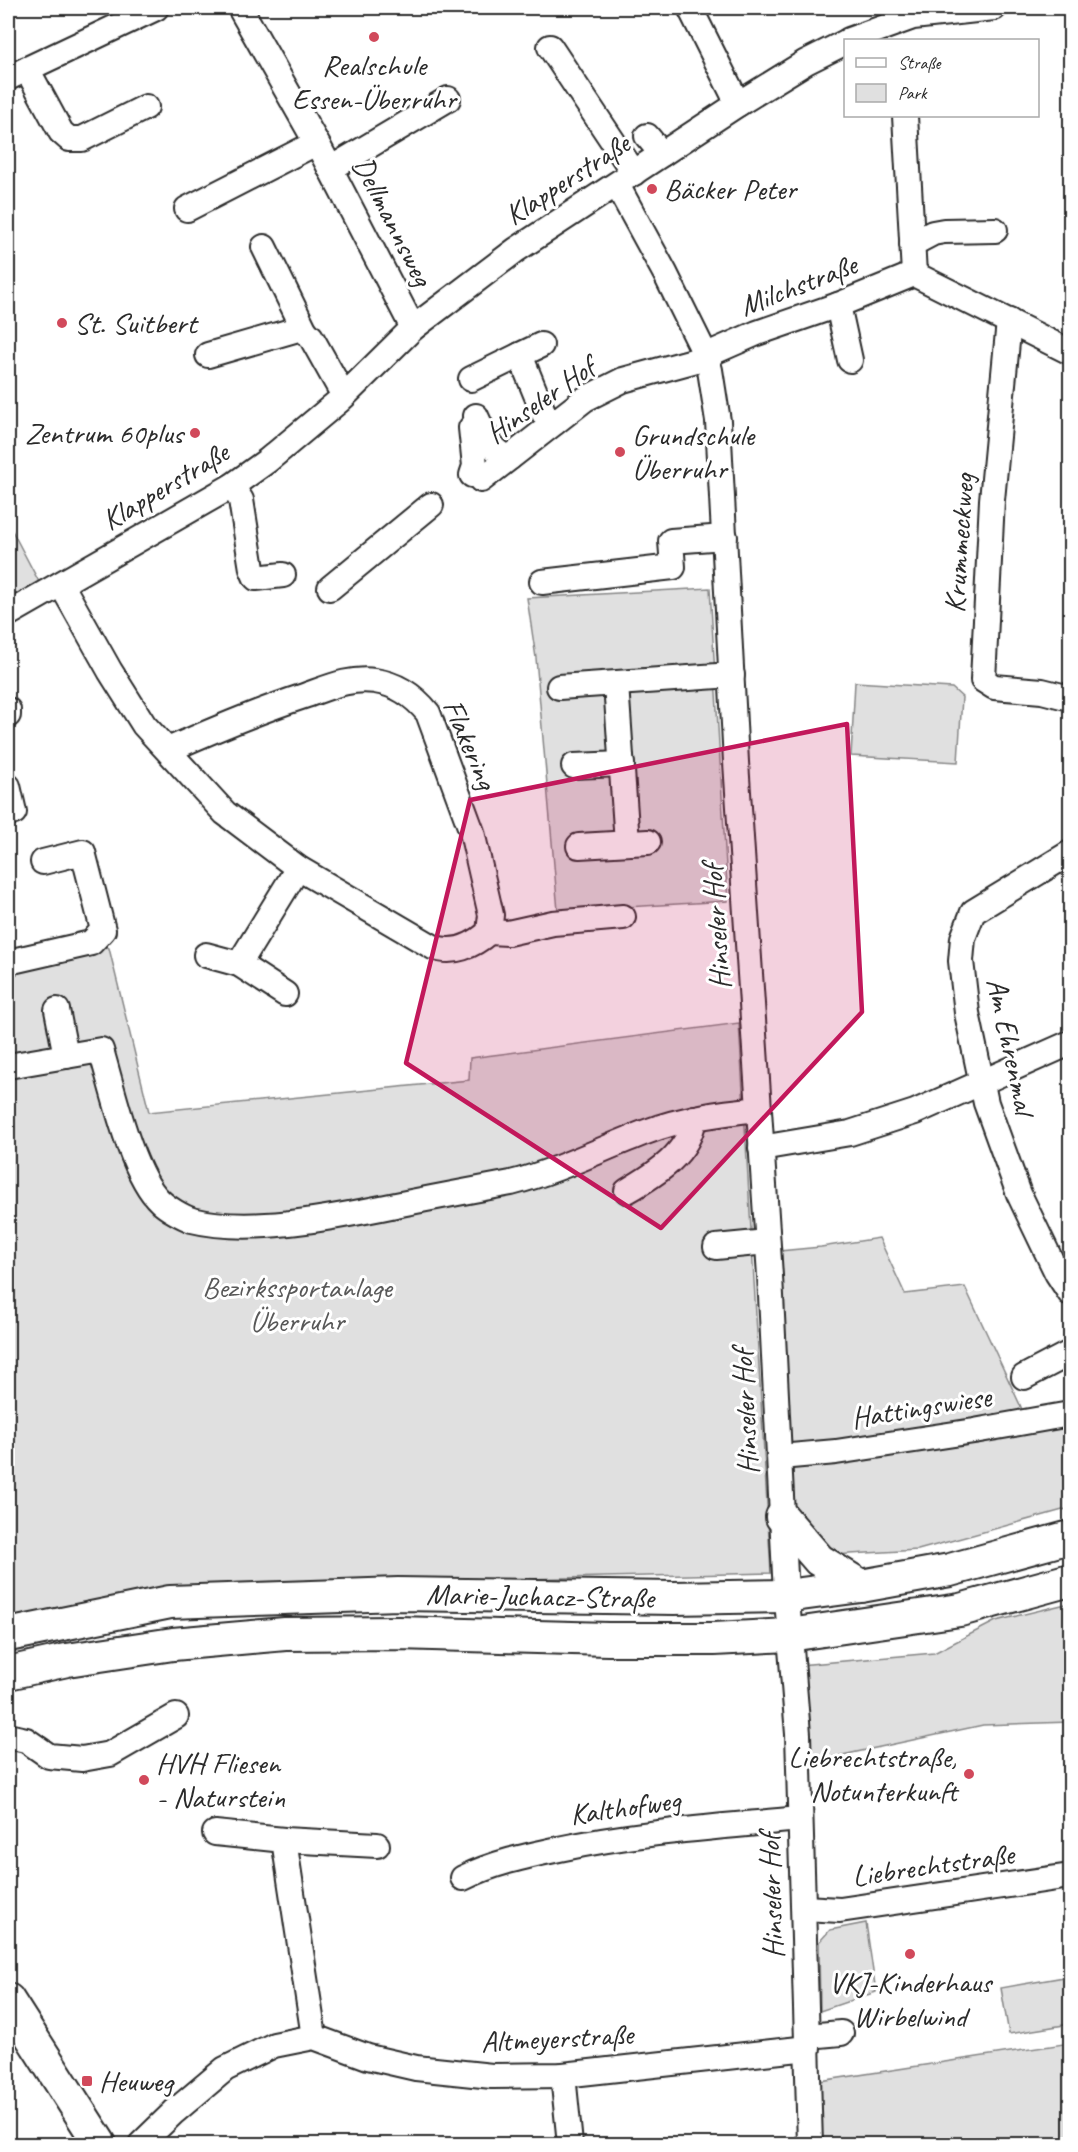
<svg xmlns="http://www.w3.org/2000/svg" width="1078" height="2152" viewBox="0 0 1078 2152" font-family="Caveat,sans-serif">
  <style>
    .green { fill: #e0e0e0; stroke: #868686; stroke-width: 1.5 }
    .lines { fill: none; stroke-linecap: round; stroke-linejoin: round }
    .minor-casing { stroke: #2b2b2b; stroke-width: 28 }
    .major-casing { stroke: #2b2b2b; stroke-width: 36 }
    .minor { stroke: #fff; stroke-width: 24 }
    .major { stroke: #fff; stroke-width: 32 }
    .marked { fill: #c2185b; fill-opacity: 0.2; stroke: #c2185b; stroke-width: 4.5; stroke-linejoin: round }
    .poi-dot { fill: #d1495b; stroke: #fff; stroke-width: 2 }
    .labels { text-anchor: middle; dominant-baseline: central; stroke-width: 6; stroke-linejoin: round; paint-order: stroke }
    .poi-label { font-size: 30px; fill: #2b2b2b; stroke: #fff; text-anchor: start }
    .street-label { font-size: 30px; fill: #2b2b2b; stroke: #fff }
    .park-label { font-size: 30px; fill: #585858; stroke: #fff }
  </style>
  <rect width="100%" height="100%" fill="#fff"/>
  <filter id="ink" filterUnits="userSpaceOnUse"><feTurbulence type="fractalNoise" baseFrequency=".0167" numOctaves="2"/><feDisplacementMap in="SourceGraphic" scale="12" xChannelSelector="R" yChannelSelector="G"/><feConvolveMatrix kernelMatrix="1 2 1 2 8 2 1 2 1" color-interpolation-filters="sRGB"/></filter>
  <g filter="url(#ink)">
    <g class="green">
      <polygon points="8,523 39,582 8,598"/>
      <polygon points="710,588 728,901 558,911 536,658 527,598"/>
      <polygon points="855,682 952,688 962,697 958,762 851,756"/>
      <polygon points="97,943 109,948 149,1112 469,1080 470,1058 739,1023 771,1573 352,1583 8,1622 8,965"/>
      <polygon points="879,1238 905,1294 965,1287 1021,1407 1024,1421 785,1455 769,1252 821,1247"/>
      <polygon points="1070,1415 1070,1508 918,1550 799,1557 785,1459"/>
      <polygon points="1070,1603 1070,1722 983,1725 805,1763 799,1665 934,1653 996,1621"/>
      <polygon points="866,1923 876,1992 820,2011 819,1942 830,1930"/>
      <polygon points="1070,1976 1070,2024 1009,2034 1001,1988"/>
      <polygon points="1070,2043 1070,2144 822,2144 820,2081"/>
    </g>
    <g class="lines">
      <g class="minor-casing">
        <g id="minor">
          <polyline points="240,8 320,149 413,328"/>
          <polyline points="690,8 738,104"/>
          <polyline points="849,40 913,17 994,8"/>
          <polyline points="550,47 634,173"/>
          <polyline points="27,69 61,132 69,139 82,139 146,107"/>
          <polyline points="8,78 156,8"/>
          <polyline points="905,116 914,274"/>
          <polyline points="647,136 662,154"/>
          <polyline points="330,169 448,99"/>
          <polyline points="617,185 665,273 706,356 710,370 718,421 736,762 770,1276 785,1575 798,1734 810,2144"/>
          <polyline points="187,209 316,143"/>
          <polyline points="912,244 933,233 944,231 995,230"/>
          <polyline points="264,247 305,331"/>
          <polyline points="838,305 850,360"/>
          <polyline points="1009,321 992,500 983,680 994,687 1042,691 1070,698"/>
          <polyline points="208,355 298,329 305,331 311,337 344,396"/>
          <polyline points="520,355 541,345"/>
          <polyline points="471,379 520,355 544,414 554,423"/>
          <path d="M 476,416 C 484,434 490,450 509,458"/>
          <polyline points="471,428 475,466 472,475"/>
          <polyline points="481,480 585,399 623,380 693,361 757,333 838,305 914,274 1070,352"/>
          <polyline points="232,486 241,500 252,569 256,578 283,575"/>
          <polyline points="542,582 673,567 671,541 725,537"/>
          <path d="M 61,584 L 110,671 L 144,725 L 225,813 L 298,868 L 433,947 C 453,955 473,946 489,932 L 491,915 L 472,832 L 428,713 C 415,697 397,684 375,681 C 350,677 327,688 304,696 C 258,711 213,730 168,750"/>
          <polyline points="330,588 431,505"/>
          <polyline points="8,614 232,486 267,461 340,400 413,328 516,250 738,104 806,62 846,42"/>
          <polyline points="616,684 627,843"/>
          <polyline points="559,687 732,675"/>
          <polyline points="8,710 8,715"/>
          <polyline points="574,766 622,764"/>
          <polyline points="8,786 14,812"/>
          <polyline points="579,846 648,842"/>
          <polyline points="1070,853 973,912 963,938 961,961 967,1013 986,1103 1019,1194 1057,1273 1070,1293"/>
          <polyline points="489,932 508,933 553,923 623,917"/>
          <polyline points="206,955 239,964"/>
          <polyline points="8,962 91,943 103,930 83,852 43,862"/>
          <polyline points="285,994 239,964 298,868"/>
          <polyline points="57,1010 66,1056"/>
          <path d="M 8,1066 L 101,1050 C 113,1090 131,1174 160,1201 C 167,1208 183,1217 192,1220 C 248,1234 325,1219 381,1208 C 425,1199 468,1191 511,1183 C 558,1171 601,1149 646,1132 C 682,1118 721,1113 759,1109"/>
          <polyline points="761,1148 850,1133 915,1112 1070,1043"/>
          <path d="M 627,1191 C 656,1174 689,1154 694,1118"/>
          <polyline points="716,1247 767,1242"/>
          <polyline points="1024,1377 1070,1353"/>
          <polyline points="780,1457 836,1452 974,1431 1070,1414"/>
          <polyline points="8,1736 26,1740 49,1756 82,1759 110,1754 176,1716"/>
          <polyline points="215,1833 284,1840 377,1845"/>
          <polyline points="284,1840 314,2037"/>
          <path d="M 463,1878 C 493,1863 526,1856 559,1849 C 638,1832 719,1827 800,1819"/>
          <polyline points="804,1908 840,1910 1070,1876"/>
          <polyline points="808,2036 841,2033"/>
          <polyline points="563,2075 570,2144"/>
          <polyline points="141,2144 174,2112 225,2069 274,2045 314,2037 368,2057 416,2068 492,2076 563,2075 808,2048"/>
        </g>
      </g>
      <g class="major-casing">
        <g id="major">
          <polyline points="782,1517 819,1560 861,1586"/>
          <polyline points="8,1635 170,1602 398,1594 674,1598 786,1596 861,1586 950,1570 1070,1537"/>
          <polyline points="8,1673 67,1660 173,1644 285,1634 399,1633 608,1639 714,1639 789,1635 960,1610 1070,1580"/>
          <polyline points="8,2000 100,2144"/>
        </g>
      </g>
      <use href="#minor" class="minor"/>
      <use href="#major" class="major"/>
    </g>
  </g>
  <path class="marked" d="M 847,724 L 862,1012 L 661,1228 L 406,1063 L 470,800 Z"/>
  <g class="poi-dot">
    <circle cx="374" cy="37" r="6"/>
    <circle cx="652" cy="189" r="6"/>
    <circle cx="62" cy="323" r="6"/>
    <circle cx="195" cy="433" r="6"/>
    <circle cx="620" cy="452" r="6"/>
    <circle cx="969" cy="1774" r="6"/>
    <circle cx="144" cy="1780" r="6"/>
    <circle cx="910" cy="1954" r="6"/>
    <rect x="81" y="2075" width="12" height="12" rx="3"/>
  </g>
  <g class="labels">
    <g class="poi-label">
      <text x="374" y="65" text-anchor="middle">Realschule<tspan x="374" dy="34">Essen-Überruhr</tspan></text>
      <text x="664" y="189">Bäcker Peter</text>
      <text x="74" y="323">St. Suitbert</text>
      <text x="183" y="433" text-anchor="end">Zentrum 60plus</text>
      <text x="632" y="435">Grundschule<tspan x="632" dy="34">Überruhr</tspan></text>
      <text x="957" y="1757" text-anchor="end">Liebrechtstraße,<tspan x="957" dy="34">Notunterkunft</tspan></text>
      <text x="156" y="1763">HVH Fliesen<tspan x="156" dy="34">- Naturstein</tspan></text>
      <text x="910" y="1982" text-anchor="middle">VKJ-Kinderhaus<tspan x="910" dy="34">Wirbelwind</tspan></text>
      <text x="99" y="2081">Heuweg</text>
    </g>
    <g class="street-label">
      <text transform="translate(567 179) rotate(-33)">Klapperstraße</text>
      <text transform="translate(393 221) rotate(63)">Dellmannsweg</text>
      <text transform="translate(798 285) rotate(-21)">Milchstraße</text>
      <text transform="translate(540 400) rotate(-35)">Hinseler Hof</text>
      <text transform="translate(165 486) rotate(-31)">Klapperstraße</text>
      <text transform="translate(959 543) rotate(-86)">Krummeckweg</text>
      <text transform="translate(470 744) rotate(67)">Flakering</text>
      <text transform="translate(716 927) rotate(-94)">Hinseler Hof</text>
      <text transform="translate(1011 1046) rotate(78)">Am Ehrenmal</text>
      <text transform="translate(921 1407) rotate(-9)">Hattingswiese</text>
      <text transform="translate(745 1412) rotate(-93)">Hinseler Hof</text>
      <text transform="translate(540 1596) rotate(1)">Marie-Juchacz-Straße</text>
      <text transform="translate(625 1807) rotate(-8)">Kalthofweg</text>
      <text transform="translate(933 1865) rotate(-8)">Liebrechtstraße</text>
      <text transform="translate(771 1896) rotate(-92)">Hinseler Hof</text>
      <text transform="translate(557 2038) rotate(-3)">Altmeyerstraße</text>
    </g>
    <g class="park-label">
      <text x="297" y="1287">Bezirkssportanlage<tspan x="297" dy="34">Überruhr</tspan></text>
    </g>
  </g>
  <rect width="1078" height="2152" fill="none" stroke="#fff" stroke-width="30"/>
  <rect x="15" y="15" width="1048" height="2122" fill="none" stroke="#2b2b2b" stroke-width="2" filter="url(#ink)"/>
  <rect x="844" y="39" width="195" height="78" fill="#ffffff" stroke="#aaaaaa" stroke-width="1.5"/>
  <rect x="856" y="58" width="30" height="9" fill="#ffffff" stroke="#aaaaaa" stroke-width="1.5"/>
  <text x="898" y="69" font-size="18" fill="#2b2b2b">Straße</text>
  <rect x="856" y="84" width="30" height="18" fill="#e0e0e0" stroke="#aaaaaa" stroke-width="1.5"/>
  <text x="898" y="99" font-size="18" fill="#2b2b2b">Park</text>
</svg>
